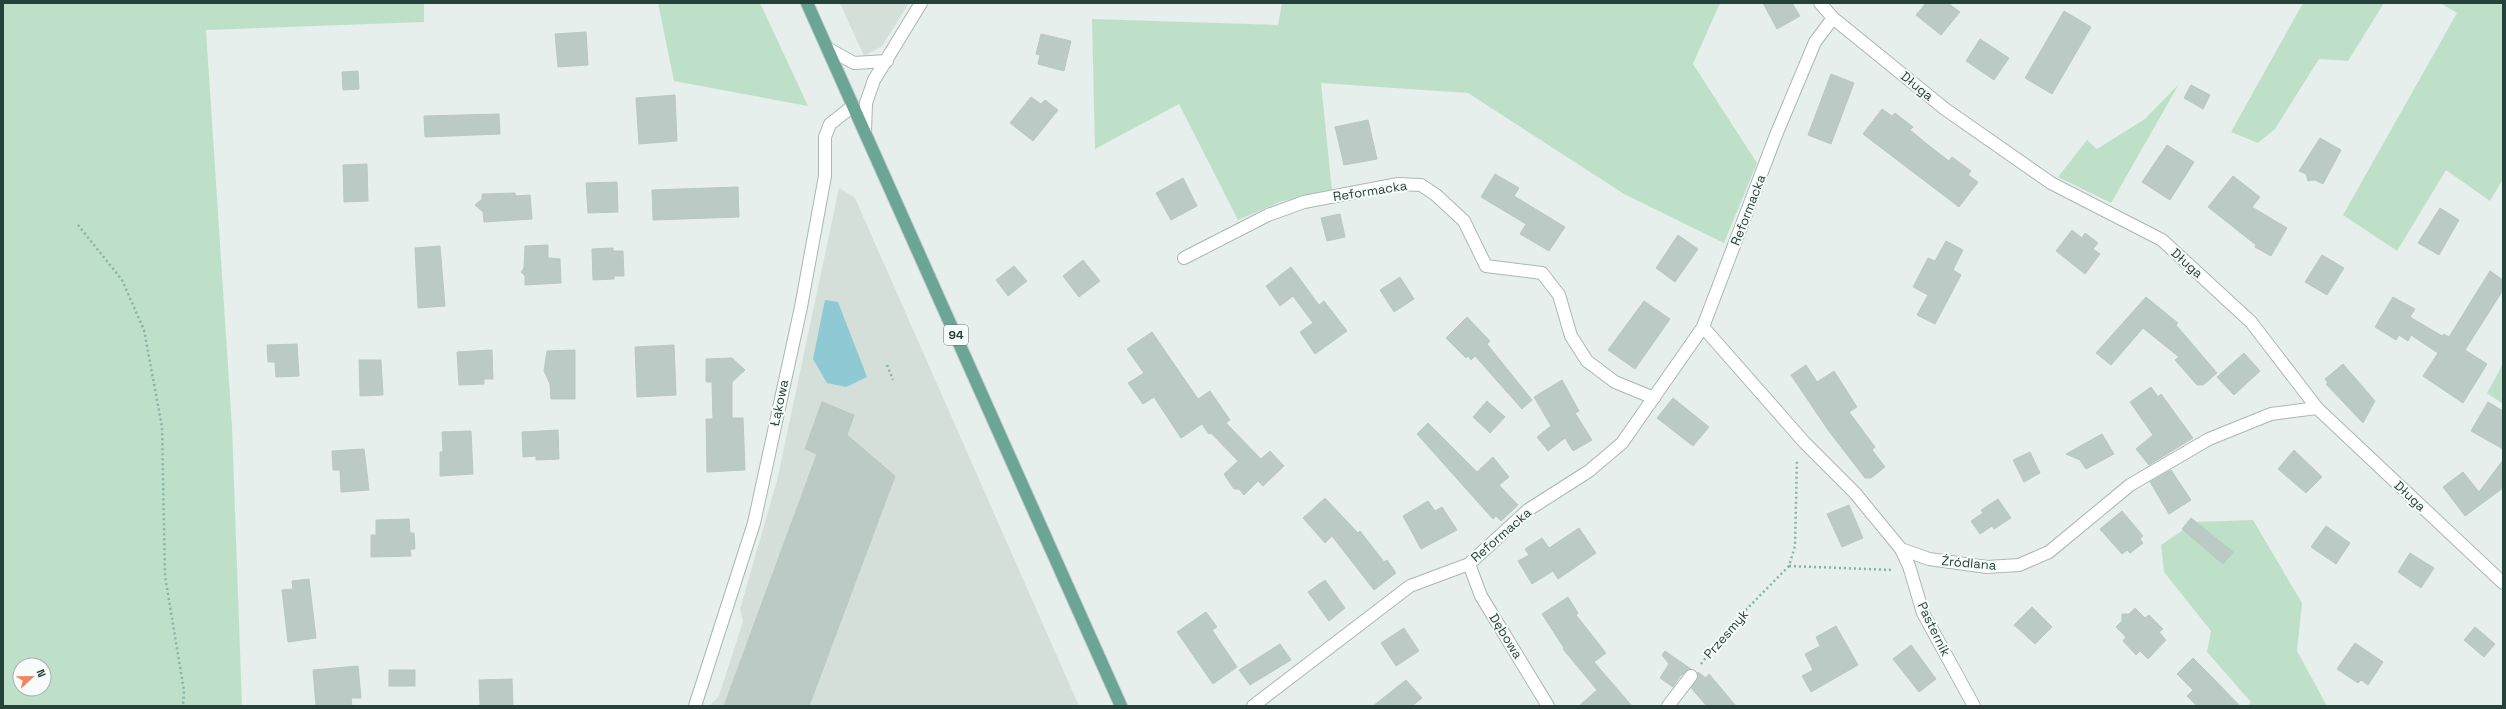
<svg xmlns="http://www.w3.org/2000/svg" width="2506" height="709" viewBox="0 0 2506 709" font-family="'Space Grotesk',sans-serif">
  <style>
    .built { fill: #d4dfda }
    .green { fill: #bfe0c8; fill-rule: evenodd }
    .water { fill: #8ec9d4 }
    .building { fill: #bbcac4; stroke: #b8c9c2 }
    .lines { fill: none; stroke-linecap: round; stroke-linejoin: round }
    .minor-casing { stroke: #a8b8b2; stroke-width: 14 }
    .primary-casing { stroke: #c2cac8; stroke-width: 14 }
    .path { stroke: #86b3a5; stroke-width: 2.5; stroke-dasharray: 2 3; stroke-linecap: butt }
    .minor { stroke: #fff; stroke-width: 12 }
    .primary { stroke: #6aa596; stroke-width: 12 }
    .labels { text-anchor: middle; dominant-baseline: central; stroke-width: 4; stroke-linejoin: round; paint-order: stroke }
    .shield { fill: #f7fbf9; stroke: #637a73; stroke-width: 1 }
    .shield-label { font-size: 12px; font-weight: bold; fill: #24423a }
    .street-label { font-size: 13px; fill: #24423a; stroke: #f7fbf9 }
  </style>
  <rect width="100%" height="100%" fill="#e6efeb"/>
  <g class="built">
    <polygon points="840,3 909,3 882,46 864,56"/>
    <polygon points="839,188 855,198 1079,706 709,706 719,696 743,621 740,609 777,481"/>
  </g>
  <g class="green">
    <path d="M 3,3 L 424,3 L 424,22 L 206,30 L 232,427 L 242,706 L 3,706 ZM 20,665 L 44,665 L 44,689 L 20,689 Z"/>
    <polygon points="658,3 760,3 808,106 674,81"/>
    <polygon points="1282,3 1720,3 1693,64 1757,163 1724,243 1624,194 1468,93 1321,83 1332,191 1282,201 1238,220 1179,104 1095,149 1092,19 1278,25"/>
    <polygon points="2303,3 2384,3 2348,61 2319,59 2275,129 2258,143 2231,132"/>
    <polygon points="2440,3 2503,3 2503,179 2490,201 2446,170 2397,251 2343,215 2457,13"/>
    <polygon points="2179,84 2111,203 2058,177 2087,140 2097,149 2145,119"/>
    <polygon points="2503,364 2503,404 2487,393"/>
    <polygon points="2253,520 2302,603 2297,651 2327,706 2248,706 2251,702 2207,652 2211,631 2164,572 2161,545 2195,522"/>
  </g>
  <polygon class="water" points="825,300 838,302 867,377 846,387 827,383 813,359"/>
  <g class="building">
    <polygon points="1763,3 1792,3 1800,16 1777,29"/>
    <polygon points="1926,3 1948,3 1960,12 1941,35 1916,15"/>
    <polygon points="2064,11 2091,27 2052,94 2025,78"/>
    <polygon points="586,32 588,65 558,67 555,34"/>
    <polygon points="1041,34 1071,41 1064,71 1038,64 1040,55 1036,54"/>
    <polygon points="1980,39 2009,58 1994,80 1966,61"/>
    <polygon points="358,71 359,89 343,90 342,72"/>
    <polygon points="1831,74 1854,83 1831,144 1808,135"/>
    <polygon points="2191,85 2210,95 2203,109 2184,98"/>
    <polygon points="675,95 677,141 639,144 636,98"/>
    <polygon points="1031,97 1041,104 1045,100 1058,110 1033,141 1010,123"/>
    <polygon points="1882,109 1892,116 1895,113 1913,127 1910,130 1932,148 1949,161 1952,157 1971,171 1968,175 1978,182 1959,207 1863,134"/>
    <polygon points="499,114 500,134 425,137 424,116"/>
    <polygon points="1368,120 1377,159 1344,165 1335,127"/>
    <polygon points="2320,138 2341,150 2323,184 2315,180 2308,181 2306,174 2299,171"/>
    <polygon points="2167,145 2194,162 2170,200 2142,182"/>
    <polygon points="367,164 368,201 344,202 343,165"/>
    <polygon points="1495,174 1519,188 1514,196 1565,227 1549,251 1520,234 1526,224 1481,197"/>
    <polygon points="2233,176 2260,197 2252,207 2287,228 2271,256 2255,247 2256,245 2208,207"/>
    <polygon points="1183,178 1197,206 1171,220 1156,193"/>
    <polygon points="617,182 618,212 588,213 586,183"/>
    <polygon points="738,187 739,217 653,220 652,190"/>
    <polygon points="515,193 516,196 530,195 532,219 484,222 483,212 475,205 482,199 482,194"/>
    <polygon points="2440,208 2459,220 2439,255 2418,243"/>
    <polygon points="1340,214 1345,237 1327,241 1321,218"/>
    <polygon points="2072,230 2082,238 2085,233 2098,243 2093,249 2100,254 2085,274 2056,251"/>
    <polygon points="1678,235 1698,249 1675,282 1656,268"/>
    <polygon points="1946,241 1963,250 1953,270 1961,275 1935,324 1917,315 1928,295 1913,287 1928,258 1935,261"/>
    <polygon points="548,245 548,258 560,259 561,283 525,285 525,276 521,272 524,268 525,246"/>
    <polygon points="440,246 445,306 418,308 415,248"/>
    <polygon points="613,248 613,251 623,251 624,276 614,276 614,279 593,280 592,249"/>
    <polygon points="2322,255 2344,268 2327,295 2305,282"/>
    <polygon points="1083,260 1100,281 1079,297 1063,276"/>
    <polygon points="1014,266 1027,281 1008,296 996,280"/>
    <polygon points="1291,267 1319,305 1324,301 1347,331 1315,354 1300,332 1313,323 1293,296 1280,306 1266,286"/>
    <polygon points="2490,271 2503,280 2503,290 2465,350 2487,364 2463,403 2423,376 2438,353 2411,335 2408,341 2399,335 2396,340 2375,327 2393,297 2415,309 2410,317 2442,336 2444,334 2449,337"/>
    <polygon points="1400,277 1414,299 1394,312 1380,290"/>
    <polygon points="2146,297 2178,323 2176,325 2217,373 2203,385 2197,385 2175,360 2179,357 2143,328 2111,365 2096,353"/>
    <polygon points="1644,301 1670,319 1635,369 1608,350"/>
    <polygon points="1467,317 1490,341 1487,344 1532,400 1522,409 1475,356 1471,360 1468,356 1466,358 1446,338"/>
    <polygon points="1152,332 1198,399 1210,391 1230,420 1226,423 1261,459 1270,451 1284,466 1263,486 1258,481 1244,495 1239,489 1234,489 1224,474 1238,461 1211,433 1209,434 1202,424 1181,438 1154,397 1143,404 1128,383 1144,373 1127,349"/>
    <polygon points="297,344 299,376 276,377 275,362 268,362 267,345"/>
    <polygon points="674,345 676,395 637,397 635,347"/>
    <polygon points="492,350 493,379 484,379 484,384 459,385 457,352"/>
    <polygon points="575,350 575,399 551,399 550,384 544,371 547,351"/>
    <polygon points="2244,353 2260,371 2234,395 2217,377"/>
    <polygon points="732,358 745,370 732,382 732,418 743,418 745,470 707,472 706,419 713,419 712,382 706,382 706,359"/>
    <polygon points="359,360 381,360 383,395 360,396"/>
    <polygon points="2343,364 2375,401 2363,423 2326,384 2328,383 2325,379"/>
    <polygon points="1806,365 1817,382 1834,371 1857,407 1849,412 1875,447 1872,450 1885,467 1871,478 1865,478 1828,430 1791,375"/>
    <polygon points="1562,380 1579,411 1575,413 1592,440 1573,451 1565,438 1548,451 1537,437 1551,426 1534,397"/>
    <polygon points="2151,387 2158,397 2161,394 2193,438 2149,465 2136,449 2153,435 2130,402"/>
    <polygon points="1673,398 1709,427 1693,446 1657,418"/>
    <polygon points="1487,401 1505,417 1490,433 1473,417"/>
    <polygon points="822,402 854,415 847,435 895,476 809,706 724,706 817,454 805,449"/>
    <polygon points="2488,402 2503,411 2503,449 2471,431"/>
    <polygon points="1428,423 1477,472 1493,457 1509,477 1499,485 1518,505 1501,521 1496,516 1493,519 1417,434"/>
    <polygon points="558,430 559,459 536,460 536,456 523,457 522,432"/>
    <polygon points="471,431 473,474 440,476 440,452 443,452 442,432"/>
    <polygon points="2102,434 2114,454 2086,469 2080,460 2066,454"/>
    <polygon points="364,449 369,490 341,492 340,470 333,470 332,451"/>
    <polygon points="2294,450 2322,477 2306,493 2278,469"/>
    <polygon points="2030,452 2040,473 2024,482 2013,460"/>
    <polygon points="2503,460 2503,488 2465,516 2443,487 2463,472 2479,492"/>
    <polygon points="2171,470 2191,500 2169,514 2150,482"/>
    <polygon points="1325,498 1358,533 1360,531 1384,562 1387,560 1396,573 1374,590 1332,536 1325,543 1303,518"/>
    <polygon points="1998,499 2011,518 1994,529 1992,526 1980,534 1971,521 1983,513 1981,510"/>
    <polygon points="1428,501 1435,511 1442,507 1457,530 1421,549 1403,516"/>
    <polygon points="1849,505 1863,538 1842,547 1827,514"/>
    <polygon points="2122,511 2143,536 2140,539 2143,543 2130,553 2127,550 2122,554 2100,529"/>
    <polygon points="2191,518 2233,552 2223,564 2182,529"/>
    <polygon points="409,519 410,533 414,533 415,549 410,549 411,556 371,557 371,535 376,535 376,520"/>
    <polygon points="2326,526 2350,543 2336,564 2311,547"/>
    <polygon points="1579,528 1596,553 1558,579 1553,571 1532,584 1518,561 1529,555 1525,549 1542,538 1549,548"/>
    <polygon points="2410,553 2434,568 2421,588 2398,572"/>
    <polygon points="309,579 316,638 288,642 282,590 293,589 292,581"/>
    <polygon points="1325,580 1345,608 1329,621 1308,592"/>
    <polygon points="1568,597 1578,613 1576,615 1606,653 1594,662 1632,706 1579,706 1597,690 1563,649 1564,648 1542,614"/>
    <polygon points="2032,607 2052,627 2035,644 2014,625"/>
    <polygon points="2135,608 2145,618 2149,615 2163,629 2159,632 2166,640 2148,659 2140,651 2136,655 2123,641 2126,637 2116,627 2122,621 2122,614 2129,614"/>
    <polygon points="1206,612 1217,627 1212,630 1237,667 1213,684 1177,632"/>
    <polygon points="1836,626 1858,665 1811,692 1802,676 1813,670 1805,654 1820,646 1816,637"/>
    <polygon points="2475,627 2495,644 2484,657 2464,640"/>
    <polygon points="1404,628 1419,651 1396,666 1381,643"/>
    <polygon points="2355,643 2383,662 2368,685 2361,680 2358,683 2337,669"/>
    <polygon points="1280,644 1291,660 1250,685 1239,670"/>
    <polygon points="1911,645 1936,679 1919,692 1893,659"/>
    <polygon points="1665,651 1691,669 1680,676 1673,687 1660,678 1669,664 1662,655"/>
    <polygon points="2193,658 2209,674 2240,706 2197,706 2187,696 2193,690 2177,674"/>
    <polygon points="358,666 361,698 351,698 352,706 316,706 313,670"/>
    <rect x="389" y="670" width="26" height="16"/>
    <polygon points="1698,672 1706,678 1709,674 1736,706 1707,706 1691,688 1698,677"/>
    <polygon points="512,679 513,706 480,706 479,680"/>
    <polygon points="1406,680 1422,698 1412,706 1373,706"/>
  </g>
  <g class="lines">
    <g class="minor-casing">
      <g id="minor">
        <polyline points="1820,3 1833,18 1945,109 2051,183 2162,240 2251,322 2317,408 2503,583"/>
        <polyline points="827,48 854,63 887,61"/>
        <polyline points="865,132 866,103 874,80 921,3"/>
        <polyline points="1184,258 1268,215 1304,202 1398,184 1421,185 1436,195 1464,221 1486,266 1542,273 1559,295 1571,336 1587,361 1615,382 1654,398"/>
        <polyline points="1703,327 1804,442 1855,493 1901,549 1929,559 1987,567 2019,565 2049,552 2130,485 2209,439 2271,414 2317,408"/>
        <polyline points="1901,549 1909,566 1923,613 1974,706"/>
        <polyline points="1469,564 1481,596 1548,706"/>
        <polyline points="695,706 754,523 801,307 825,176 825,137 830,124 853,106"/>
        <polyline points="1253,706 1410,586 1469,564 1528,510 1589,471 1622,443 1703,327 1776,135 1815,42 1833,18"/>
        <polyline points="1668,706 1691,676"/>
      </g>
    </g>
    <g class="primary-casing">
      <polyline id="primary" points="807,3 1121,706"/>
    </g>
    <g class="path">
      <polyline points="78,225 122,280 144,330 162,427 165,576 184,691 183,706"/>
      <polyline points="887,365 893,380"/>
      <polyline points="1789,566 1893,570"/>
      <polyline points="1701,664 1733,623 1789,566 1795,546 1797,459"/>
    </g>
    <use href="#minor" class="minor"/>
    <use href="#primary" class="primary"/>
  </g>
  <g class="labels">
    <rect class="shield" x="944" y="325" width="24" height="20" rx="3"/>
    <g class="shield-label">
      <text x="956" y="335">94</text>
    </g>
    <g class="street-label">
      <text transform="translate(1917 86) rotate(39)">Długa</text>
      <text transform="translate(1370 191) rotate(-9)">Reformacka</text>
      <text transform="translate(1748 210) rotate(-69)">Reformacka</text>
      <text transform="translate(2187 263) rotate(42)">Długa</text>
      <text transform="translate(779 403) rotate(-78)">Łąkowa</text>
      <text transform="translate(2410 496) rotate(43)">Długa</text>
      <text transform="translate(1501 535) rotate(-41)">Reformacka</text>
      <text transform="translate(1969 563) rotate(5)">Źródlana</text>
      <text transform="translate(1934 629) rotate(64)">Pasternik</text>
      <text transform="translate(1726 634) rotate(-49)">Przesmyk</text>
      <text transform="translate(1506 636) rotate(58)">Dębowa</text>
    </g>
  </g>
  <rect width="2506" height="709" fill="none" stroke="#24423a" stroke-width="8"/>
  <g transform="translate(32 677) rotate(68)"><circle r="19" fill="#f7fbf9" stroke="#a3b1ad"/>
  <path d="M0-3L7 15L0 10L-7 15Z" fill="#f4845f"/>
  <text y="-6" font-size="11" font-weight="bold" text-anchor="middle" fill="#24423a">N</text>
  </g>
</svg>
